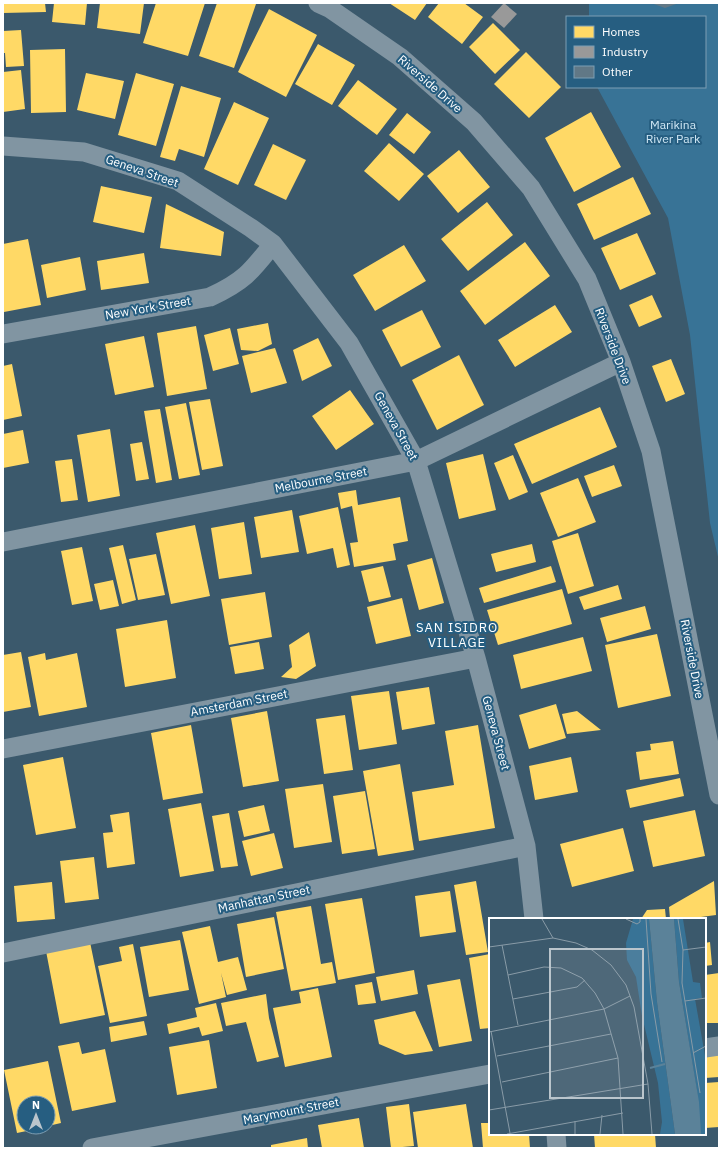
<svg xmlns="http://www.w3.org/2000/svg" width="722" height="1151" viewBox="0 0 722 1151" font-family="'IBM Plex Sans',sans-serif">
  <style>
    .green { fill: #387396 }
    .homes { fill: #ffd966 }
    .industry { fill: #999 }
    .building { fill: #617886 }
    .lines { fill: none; stroke-linecap: round; stroke-linejoin: round }
    .minor { stroke: #8195a2; stroke-width: 19 }
    .labels { text-anchor: middle; stroke-width: 4; stroke-linejoin: round; paint-order: stroke }
    .street-label { font-size: 12px; fill: #fff; stroke: #265e81 }
    .park-label { font-size: 12px; fill: #d1e8f5; stroke: #265e81 }
    .neighbourhood-label { font-size: 13px; letter-spacing: 1px; fill: #fff; stroke: #265e81 }
    .inset-river { fill: none; stroke: #5b8299; stroke-width: 2 }
    .inset-road { fill: none; stroke: #899ba7; stroke-width: 1 }
    .view { fill: #bac5cc; fill-opacity: 0.15; stroke: #bac5cc; stroke-width: 2 }
    .inset-edge { fill: none; stroke: #fff; stroke-width: 2 }
  </style>
  <rect width="100%" height="100%" fill="#3b596c"/>
  <path class="green" d="M 589,3 L 719,3 L 719,561 L 710,523 L 690,335 L 668,218 L 597,87 L 705,87 L 705,17 L 589,17 Z"/>
  <path class="homes" d="M 3,3 L 45,3 L 46,12 L 3,13 Z
    M 54,3 L 87,3 L 85,25 L 52,22 Z
    M 100,3 L 144,3 L 140,34 L 97,28 Z
    M 156,3 L 205,3 L 188,56 L 143,43 Z
    M 217,3 L 256,4 L 234,68 L 199,56 Z
    M 389,3 L 427,3 L 415,20 Z
    M 439,3 L 464,3 L 483,17 L 462,44 L 428,17 Z
    M 269,9 L 317,35 L 286,97 L 238,72 Z
    M 493,23 L 520,50 L 495,74 L 469,47 Z
    M 21,30 L 24,66 L 6,67 L 5,53 L 3,53 L 3,31 Z
    M 318,44 L 355,65 L 332,105 L 295,84 Z
    M 65,49 L 66,112 L 31,113 L 30,50 Z
    M 526,52 L 561,87 L 529,118 L 494,84 Z
    M 21,70 L 25,109 L 3,112 L 3,72 Z
    M 86,73 L 124,81 L 115,119 L 77,110 Z
    M 136,73 L 174,84 L 156,146 L 118,135 Z
    M 358,80 L 397,109 L 377,135 L 338,106 Z
    M 181,86 L 221,98 L 204,157 L 179,149 L 175,161 L 160,157 Z
    M 234,102 L 269,118 L 238,185 L 204,169 Z
    M 591,112 L 621,167 L 574,192 L 545,138 Z
    M 407,113 L 431,132 L 414,154 L 389,135 Z
    M 389,143 L 424,174 L 399,201 L 364,171 Z
    M 273,144 L 306,160 L 286,200 L 254,185 Z
    M 459,150 L 490,187 L 458,213 L 427,176 Z
    M 633,177 L 651,214 L 594,240 L 577,204 Z
    M 101,186 L 152,197 L 144,233 L 93,222 Z
    M 487,202 L 513,235 L 468,271 L 441,239 Z
    M 166,204 L 224,232 L 221,256 L 160,248 Z
    M 637,233 L 656,274 L 620,290 L 601,248 Z
    M 28,239 L 41,305 L 4,312 L 3,244 Z
    M 525,242 L 550,276 L 485,325 L 460,291 Z
    M 404,245 L 426,281 L 375,311 L 353,275 Z
    M 144,253 L 149,283 L 101,290 L 97,261 Z
    M 80,257 L 86,290 L 47,298 L 41,265 Z
    M 652,295 L 662,317 L 639,327 L 629,305 Z
    M 555,305 L 572,332 L 515,367 L 498,340 Z
    M 422,310 L 441,347 L 401,367 L 382,330 Z
    M 268,323 L 272,344 L 258,351 L 241,350 L 237,329 Z
    M 196,326 L 207,389 L 167,396 L 157,333 Z
    M 230,328 L 239,364 L 213,371 L 204,335 Z
    M 144,336 L 154,387 L 115,395 L 105,344 Z
    M 318,338 L 332,366 L 302,381 L 293,350 Z
    M 275,348 L 287,383 L 251,393 L 242,356 Z
    M 459,355 L 484,405 L 437,430 L 412,380 Z
    M 671,359 L 685,394 L 666,402 L 652,366 Z
    M 12,364 L 22,416 L 3,420 L 3,366 Z
    M 350,390 L 374,424 L 336,450 L 312,416 Z
    M 210,399 L 223,466 L 202,470 L 189,402 Z
    M 186,403 L 200,475 L 179,479 L 165,407 Z
    M 600,407 L 617,447 L 532,484 L 514,444 Z
    M 160,409 L 172,480 L 156,483 L 144,411 Z
    M 110,429 L 120,496 L 88,502 L 77,435 Z
    M 23,430 L 29,463 L 3,468 L 3,434 Z
    M 142,442 L 149,479 L 136,481 L 130,444 Z
    M 483,454 L 496,510 L 459,519 L 446,463 Z
    M 513,455 L 528,492 L 509,500 L 494,463 Z
    M 72,459 L 78,500 L 61,502 L 55,461 Z
    M 614,465 L 622,486 L 592,497 L 584,476 Z
    M 578,478 L 596,522 L 558,537 L 540,493 Z
    M 356,490 L 358,505 L 400,497 L 408,541 L 393,544 L 396,560 L 354,567 L 350,543 L 358,542 L 352,506 L 341,509 L 338,493 Z
    M 338,507 L 350,565 L 337,568 L 333,548 L 307,554 L 299,516 Z
    M 292,510 L 299,552 L 261,558 L 254,517 Z
    M 244,522 L 252,574 L 219,579 L 211,528 Z
    M 195,525 L 210,596 L 171,604 L 156,533 Z
    M 578,533 L 594,586 L 568,594 L 552,541 Z
    M 532,544 L 536,562 L 496,572 L 491,554 Z
    M 123,545 L 136,600 L 122,604 L 109,548 Z
    M 82,547 L 93,601 L 72,605 L 61,551 Z
    M 156,554 L 165,595 L 138,600 L 129,559 Z
    M 432,558 L 444,603 L 419,610 L 407,565 Z
    M 383,566 L 391,597 L 369,602 L 361,571 Z
    M 551,566 L 556,582 L 484,603 L 479,588 Z
    M 113,580 L 119,606 L 100,610 L 94,584 Z
    M 618,585 L 622,599 L 584,610 L 579,597 Z
    M 562,589 L 572,624 L 498,645 L 487,610 Z
    M 265,592 L 272,637 L 229,645 L 221,599 Z
    M 402,598 L 411,636 L 376,644 L 367,607 Z
    M 645,606 L 651,629 L 607,642 L 600,618 Z
    M 167,620 L 176,678 L 125,687 L 116,629 Z
    M 309,632 L 316,666 L 296,679 L 281,677 L 292,667 L 289,645 Z
    M 657,634 L 671,696 L 618,708 L 605,645 Z
    M 583,637 L 592,671 L 521,689 L 513,655 Z
    M 259,642 L 264,669 L 235,674 L 230,647 Z
    M 21,652 L 31,707 L 3,712 L 3,655 Z
    M 45,653 L 46,660 L 77,653 L 87,707 L 39,716 L 28,657 Z
    M 429,687 L 435,724 L 402,730 L 396,692 Z
    M 389,691 L 397,744 L 359,750 L 351,696 Z
    M 556,704 L 566,738 L 529,749 L 519,715 Z
    M 267,711 L 279,781 L 243,787 L 231,718 Z
    M 577,711 L 601,730 L 567,734 L 562,714 Z
    M 345,715 L 353,770 L 324,774 L 316,719 Z
    M 191,725 L 203,793 L 163,800 L 151,733 Z
    M 478,725 L 495,828 L 419,841 L 412,792 L 454,785 L 445,731 Z
    M 673,741 L 679,774 L 640,780 L 636,752 L 651,750 L 650,744 Z
    M 63,757 L 76,828 L 36,835 L 23,765 Z
    M 571,757 L 578,792 L 535,800 L 529,766 Z
    M 400,764 L 414,850 L 378,856 L 363,771 Z
    M 680,778 L 684,796 L 630,808 L 626,790 Z
    M 323,784 L 332,842 L 294,848 L 285,789 Z
    M 365,791 L 375,849 L 342,854 L 333,796 Z
    M 201,803 L 214,871 L 180,877 L 168,809 Z
    M 264,805 L 270,831 L 244,837 L 238,811 Z
    M 695,810 L 705,856 L 653,867 L 643,821 Z
    M 129,812 L 135,864 L 107,868 L 103,833 L 113,832 L 110,815 Z
    M 229,813 L 238,866 L 221,868 L 212,816 Z
    M 623,828 L 634,871 L 572,887 L 560,844 Z
    M 274,833 L 283,868 L 251,876 L 242,841 Z
    M 94,857 L 99,899 L 65,903 L 60,861 Z
    M 476,881 L 488,952 L 466,955 L 454,885 Z
    M 714,881 L 716,915 L 686,919 L 670,919 L 669,907 Z
    M 52,882 L 55,919 L 17,922 L 14,886 Z
    M 450,891 L 456,932 L 420,937 L 415,896 Z
    M 362,898 L 375,973 L 338,980 L 325,904 Z
    M 311,906 L 321,964 L 332,962 L 336,983 L 291,991 L 276,912 Z
    M 665,909 L 666,919 L 641,919 L 647,910 Z
    M 274,917 L 284,969 L 246,977 L 237,924 Z
    M 210,926 L 218,962 L 238,957 L 247,990 L 227,995 L 221,973 L 226,997 L 199,1004 L 182,932 Z
    M 180,940 L 189,990 L 149,997 L 140,947 Z
    M 90,942 L 105,1015 L 60,1024 L 46,951 Z
    M 710,942 L 712,965 L 705,966 L 705,943 Z
    M 133,944 L 147,1016 L 110,1023 L 98,966 L 122,961 L 119,947 Z
    M 490,954 L 490,1028 L 480,1029 L 469,958 Z
    M 414,970 L 418,994 L 381,1001 L 376,977 Z
    M 719,973 L 719,1023 L 705,1023 L 705,975 Z
    M 460,979 L 472,1041 L 439,1047 L 427,985 Z
    M 372,982 L 376,1003 L 358,1005 L 355,985 Z
    M 318,988 L 332,1057 L 285,1067 L 273,1008 L 301,1003 L 299,992 Z
    M 266,994 L 269,1018 L 279,1057 L 257,1062 L 246,1022 L 226,1026 L 221,1003 Z
    M 216,1003 L 223,1031 L 202,1036 L 199,1027 L 169,1034 L 167,1024 L 197,1017 L 195,1008 Z
    M 415,1011 L 433,1051 L 405,1055 L 379,1044 L 374,1020 Z
    M 144,1021 L 147,1035 L 111,1042 L 109,1027 Z
    M 209,1040 L 217,1088 L 177,1095 L 169,1047 Z
    M 79,1042 L 82,1054 L 105,1049 L 116,1102 L 72,1111 L 58,1046 Z
    M 719,1052 L 719,1077 L 705,1078 L 705,1053 Z
    M 48,1061 L 61,1123 L 48,1126 L 48,1103 L 24,1103 L 24,1127 L 41,1128 L 17,1133 L 4,1070 Z
    M 719,1082 L 719,1127 L 705,1128 L 705,1083 Z
    M 409,1104 L 414,1146 L 391,1148 L 386,1107 Z
    M 466,1104 L 473,1148 L 418,1148 L 413,1112 Z
    M 359,1118 L 364,1148 L 322,1148 L 318,1125 Z
    M 481,1123 L 490,1123 L 490,1134 L 529,1134 L 530,1148 L 483,1148 Z
    M 594,1134 L 655,1134 L 656,1148 L 595,1148 Z
    M 307,1138 L 308,1148 L 271,1148 L 271,1145 Z"/>
  <path class="industry" d="M 504,3 L 517,14 L 504,28 L 491,17 Z"/>
  <path class="building" d="M 651,3 L 679,3 L 665,8 Z"/>
  <g class="lines">
    <path class="minor" d="M 318,3 L 329,8 L 400,57 L 474,122 L 531,188 L 587,279 L 621,362 L 651,451 L 719,795
      M 3,146 L 84,152 L 178,181 L 251,228 L 273,244 L 349,343 L 416,461 L 476,658 L 526,846 L 534,919
      M 3,334 L 210,297 C 243,282 251,272 273,244
      M 3,542 L 416,461 L 621,362
      M 3,749 L 476,658
      M 3,953 L 526,846
      M 705,1048 L 719,1046
      M 556,1134 L 557,1148
      M 92,1148 L 490,1074"/>
  </g>
  <g class="labels">
    <g class="street-label">
      <text transform="translate(430 84) rotate(41)" y="4">Riverside Drive</text>
      <text transform="translate(142 171) rotate(19)" y="4">Geneva Street</text>
      <text transform="translate(148 308) rotate(-10)" y="4">New York Street</text>
      <text transform="translate(613 346) rotate(69)" y="4">Riverside Drive</text>
      <text transform="translate(396 426) rotate(61)" y="4">Geneva Street</text>
      <text transform="translate(321 480) rotate(-11)" y="4">Melbourne Street</text>
      <text transform="translate(692 659) rotate(79)" y="4">Riverside Drive</text>
      <text transform="translate(239 703) rotate(-11)" y="4">Amsterdam Street</text>
      <text transform="translate(496 733) rotate(75)" y="4">Geneva Street</text>
      <text transform="translate(264 899) rotate(-12)" y="4">Manhattan Street</text>
      <text transform="translate(291 1111) rotate(-11)" y="4">Marymount Street</text>
    </g>
    <g class="park-label">
      <text x="673" y="129">Marikina<tspan x="673" dy="14">River Park</tspan></text>
    </g>
    <g class="neighbourhood-label">
      <text x="457" y="632">SAN ISIDRO<tspan x="457" dy="15">VILLAGE</tspan></text>
    </g>
  </g>
  <g transform="translate(489 918)">
    <rect width="217" height="217" fill="#3b596c"/>
    <path d="M 144,1 L 160,1 L 168,84 L 186,216 L 171,216 L 173,204 L 169,165 L 153,98 L 147,59 L 138,42 L 137,25 ZM 185,1 L 194,1 L 204,64 L 211,65 L 213,80 L 206,81 L 217,143 L 217,216 L 210,216 L 208,174 L 190,64 Z" fill="#387396"/>
    <path d="M 160,1 L 185,1 L 190,64 L 210,184 L 212,216 L 186,216 L 168,84 Z" fill="#5b8299"/>
    <path class="inset-river" d="M 161,150 L 176,146"/>
    <path class="inset-road" d="M 53,1 L 64,20M 137,1 L 148,6 L 151,4 L 151,1M 157,1 L 162,76 L 173,144M 189,1 L 194,32 L 193,65 L 211,175M 13,27 L 29,107M 0,29 L 64,20 L 87,25 L 103,32 L 122,47 L 137,67 L 145,89 L 159,166 L 163,216M 194,32 L 217,29M 19,57 L 55,49 L 72,50 L 93,60 L 106,75 L 115,91 L 129,140 L 134,216M 24,81 L 88,69 L 96,62M 196,83 L 217,80M 2,113 L 21,215M 0,114 L 115,91 L 141,78M 204,135 L 217,128M 8,138 L 122,116M 13,164 L 129,140M 0,192 L 159,166M 86,203 L 86,216M 18,216 L 134,195M 111,216 L 113,197"/>
    <path class="view" d="M 61,31 L 154,31 L 154,180 L 61,180 Z"/>
    <rect width="217" height="217" class="inset-edge"/>
  </g>
  <rect width="722" height="1151" fill="none" stroke="#ffffff" stroke-width="8"/>
  <rect x="566" y="16" width="140" height="72" fill="#265e81" stroke="#7d9eb3"/>
  <rect x="574" y="26" width="20" height="12" fill="#ffd966" stroke="#7d9eb3"/>
  <text x="602" y="36" font-size="12" fill="#ffffff">Homes</text>
  <rect x="574" y="46" width="20" height="12" fill="#999999" stroke="#7d9eb3"/>
  <text x="602" y="56" font-size="12" fill="#ffffff">Industry</text>
  <rect x="574" y="66" width="20" height="12" fill="#617886" stroke="#7d9eb3"/>
  <text x="602" y="76" font-size="12" fill="#ffffff">Other</text>
  <g transform="translate(36 1115)"><circle r="19" fill="#265e81" stroke="#7d9eb3"/>
  <path d="M0-3L7 15L0 10L-7 15Z" fill="#bac5cc"/>
  <text y="-6" font-size="11" font-weight="bold" text-anchor="middle" fill="#ffffff">N</text>
  </g>
</svg>
